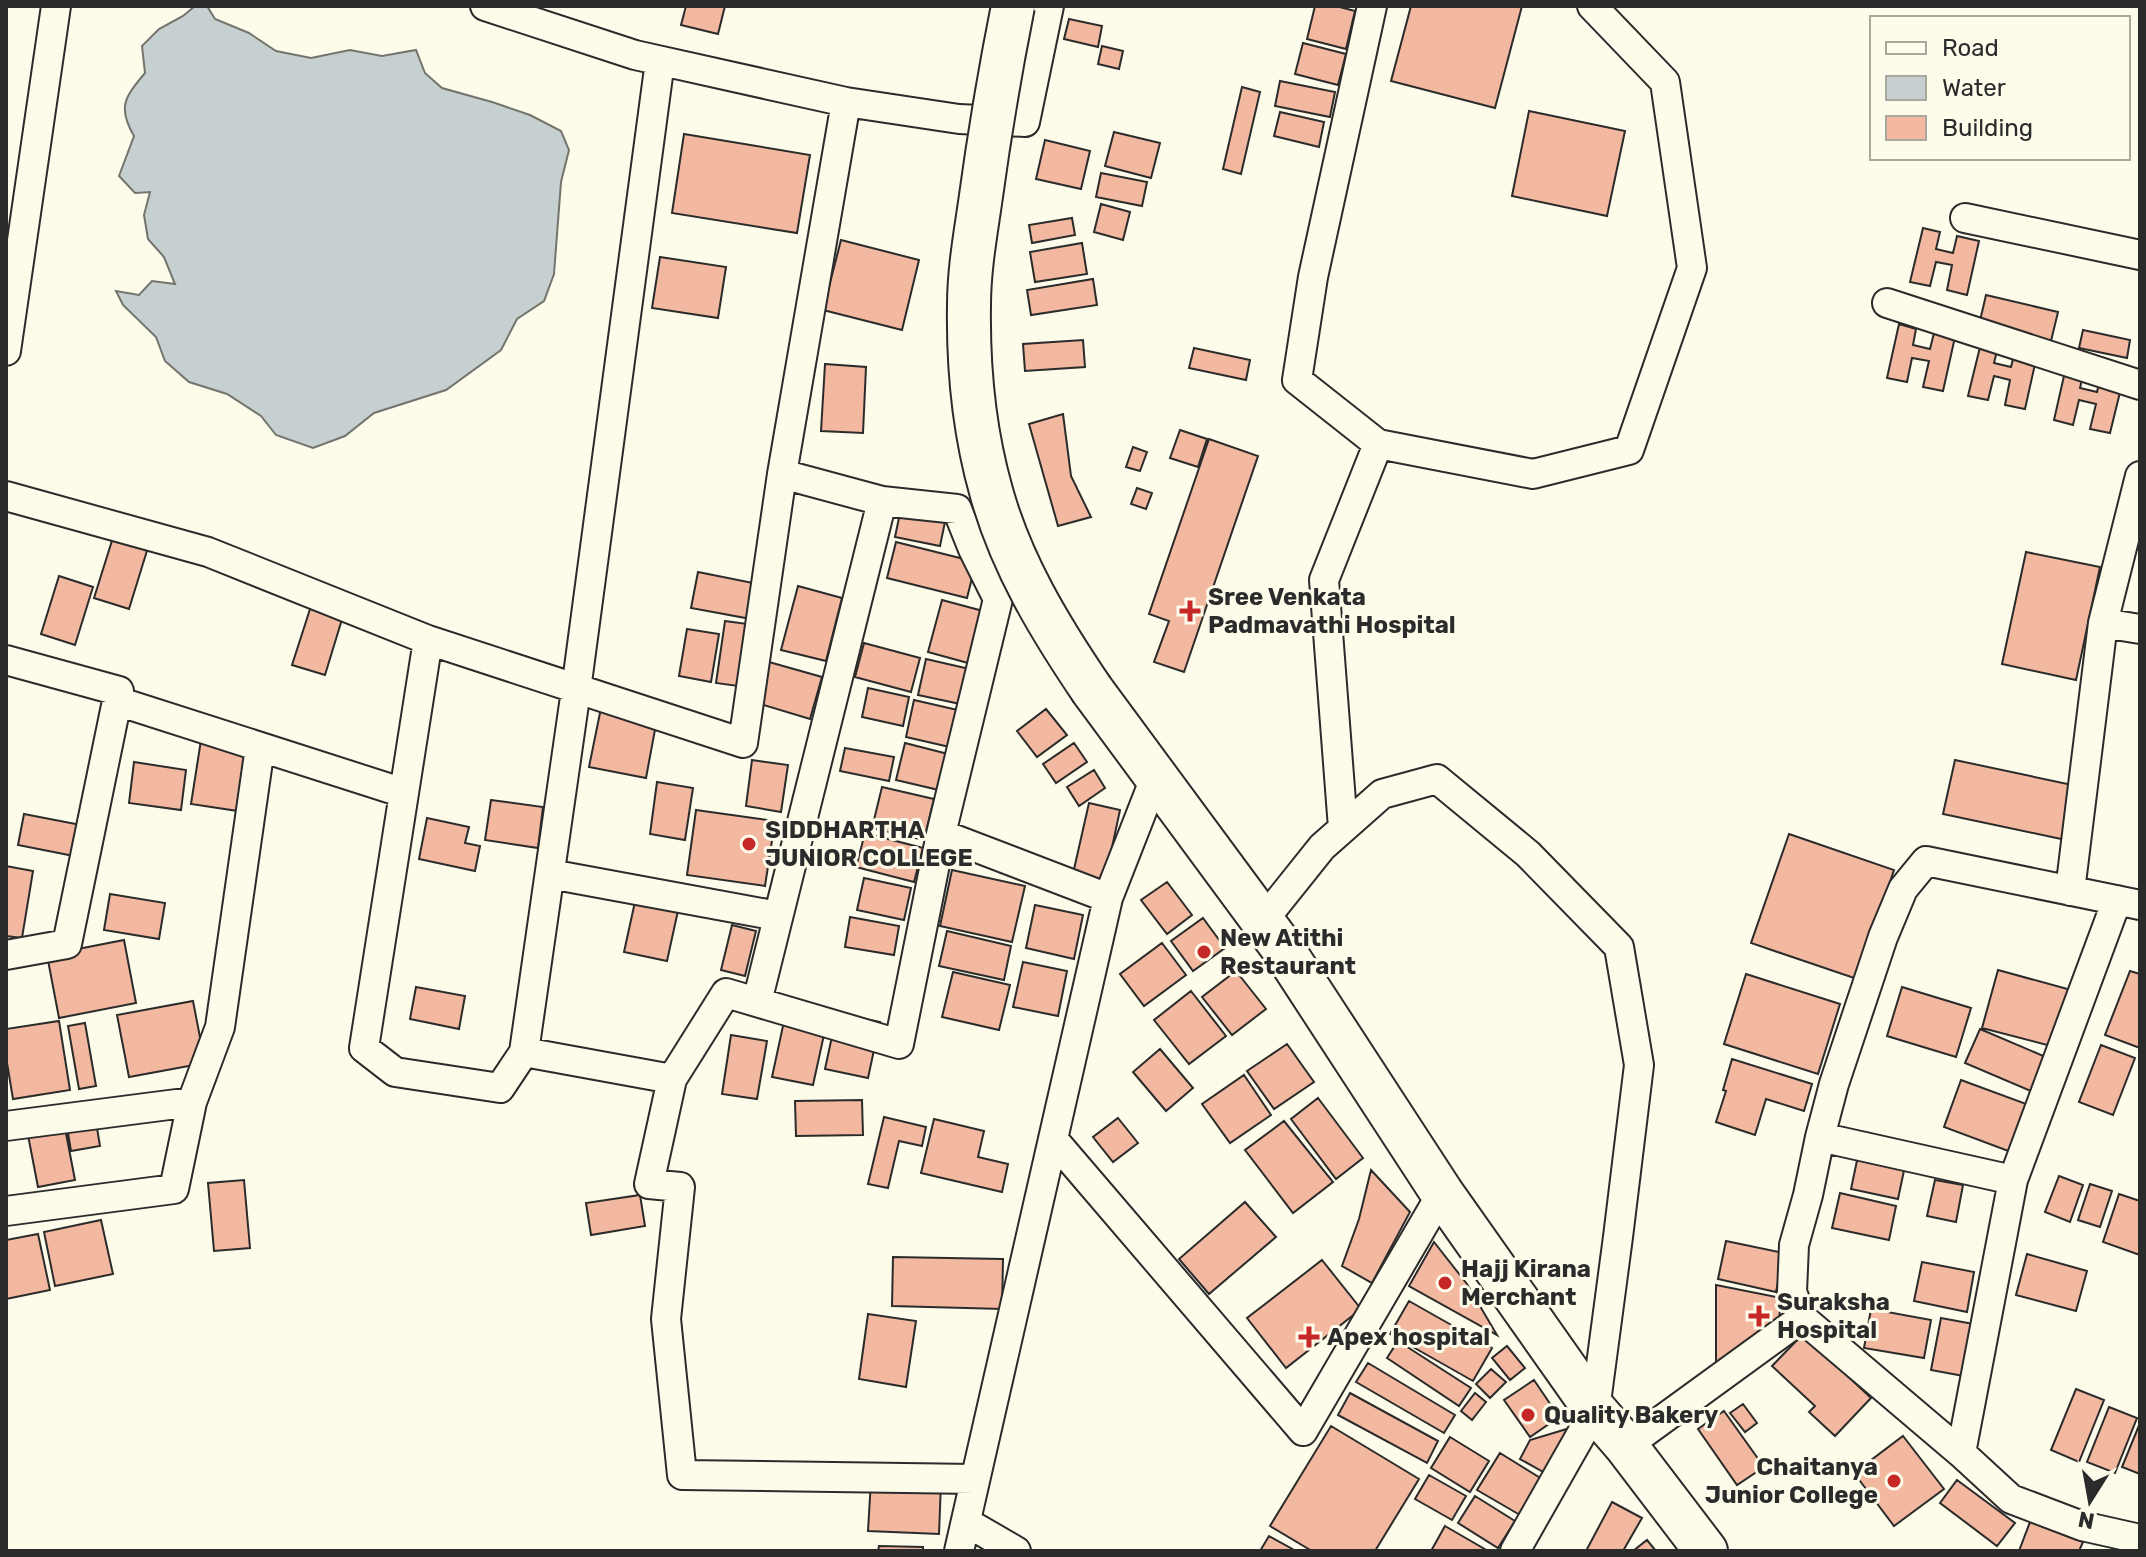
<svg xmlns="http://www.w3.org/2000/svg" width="2146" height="1557" viewBox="0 0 2146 1557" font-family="Rubik,sans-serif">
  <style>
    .water { fill: #c7d0d0; stroke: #74746e; stroke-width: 2 }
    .building { fill: #f2b8a0; stroke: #2b2b2b; stroke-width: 2 }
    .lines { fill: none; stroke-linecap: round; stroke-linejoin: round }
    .minor-casing { stroke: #2b2b2b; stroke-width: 32 }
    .highway-casing { stroke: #2b2b2b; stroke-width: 46 }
    .minor { stroke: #fdfbea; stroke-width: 28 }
    .highway { stroke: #fdfbea; stroke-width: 42 }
    .highway-bridge-casing { stroke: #2b2b2b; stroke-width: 46; stroke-linecap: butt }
    .highway-bridge { stroke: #fdfbea; stroke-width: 42 }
    .poi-dot { fill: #c62828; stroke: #fdfbea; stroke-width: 3 }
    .labels { text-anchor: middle; stroke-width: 6; stroke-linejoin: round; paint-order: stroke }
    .poi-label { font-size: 24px; font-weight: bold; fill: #2b2b2b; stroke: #fdfbea; text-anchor: start }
  </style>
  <rect width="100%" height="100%" fill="#fdfbea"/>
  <path class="water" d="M 195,6 L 207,6 L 215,19 L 249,33 L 276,51 L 311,58 L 350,50 L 382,56 L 416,50 L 425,73 L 442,88 L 492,102 L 530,115 L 561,131 L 569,150 L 561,182 L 554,274 L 544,301 L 517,319 L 501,350 L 446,390 L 374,413 L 345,436 L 313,448 L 276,435 L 261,416 L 227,394 L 189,382 L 165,361 L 156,337 L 123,305 L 116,291 L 139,295 L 152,281 L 175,284 L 164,257 L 148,239 L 144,215 L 150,192 L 135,193 L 119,176 L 134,136 C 117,107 125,97 145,73 L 142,46 L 159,29 L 183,16 Z"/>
  <path class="building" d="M 686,6 L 725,6 L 718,34 L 681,25 Z
    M 1315,6 L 1336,6 L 1355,11 L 1346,49 L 1307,39 Z
    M 1411,6 L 1522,6 L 1495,108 L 1391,81 Z
    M 1069,19 L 1102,26 L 1098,47 L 1064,39 Z
    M 1303,43 L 1346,54 L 1338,85 L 1295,74 Z
    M 1102,46 L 1123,51 L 1119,69 L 1098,64 Z
    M 1280,81 L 1335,92 L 1330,117 L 1275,106 Z
    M 1242,87 L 1260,92 L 1241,174 L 1223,169 Z
    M 1529,111 L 1625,131 L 1607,216 L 1512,196 Z
    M 1280,112 L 1324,122 L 1319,147 L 1274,136 Z
    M 1114,132 L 1160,143 L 1151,178 L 1105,166 Z
    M 684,134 L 810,155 L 797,233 L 672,213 Z
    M 1045,140 L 1090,151 L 1081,189 L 1036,179 Z
    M 1101,173 L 1147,182 L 1142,206 L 1096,197 Z
    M 1101,204 L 1130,212 L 1123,240 L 1094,232 Z
    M 1072,218 L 1075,235 L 1032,243 L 1029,225 Z
    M 1923,228 L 1940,232 L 1936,249 L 1953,253 L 1957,236 L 1979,241 L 1967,295 L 1947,290 L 1952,265 L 1936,262 L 1930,286 L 1910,282 Z
    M 841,240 L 919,260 L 902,330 L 823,310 Z
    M 1082,243 L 1087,274 L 1035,282 L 1030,252 Z
    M 660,257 L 726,267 L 718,318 L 652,308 Z
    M 1093,279 L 1097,305 L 1031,315 L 1027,290 Z
    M 1986,295 L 2058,312 L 2051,341 L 1979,325 Z
    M 1899,324 L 1916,329 L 1913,345 L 1930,349 L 1934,333 L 1955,337 L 1943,391 L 1923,387 L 1929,361 L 1912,358 L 1907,382 L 1887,378 Z
    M 2083,330 L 2130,340 L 2127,358 L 2079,348 Z
    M 1083,340 L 1085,367 L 1025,371 L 1023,344 Z
    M 1981,343 L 1998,347 L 1994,363 L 2011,367 L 2015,351 L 2037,355 L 2025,409 L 2005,405 L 2010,380 L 1994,376 L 1988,400 L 1968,396 Z
    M 1194,348 L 1250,360 L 1246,380 L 1189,368 Z
    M 825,364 L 866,367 L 863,433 L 821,431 Z
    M 2066,367 L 2084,371 L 2080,388 L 2097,392 L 2101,375 L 2123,380 L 2110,433 L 2090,429 L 2096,404 L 2079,400 L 2073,425 L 2054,420 Z
    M 1063,414 L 1071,476 L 1091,517 L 1058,526 L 1029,424 Z
    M 1180,430 L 1207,439 L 1198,467 L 1170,458 Z
    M 1209,439 L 1258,456 L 1184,672 L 1154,662 L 1169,621 L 1149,614 Z
    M 1133,447 L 1147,452 L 1140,471 L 1126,467 Z
    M 1137,488 L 1152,493 L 1146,509 L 1131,504 Z
    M 900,513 L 945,522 L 940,546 L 895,537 Z
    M 115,531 L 150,541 L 129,609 L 94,598 Z
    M 896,542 L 976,562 L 967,598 L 887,578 Z
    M 2026,552 L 2100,567 L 2076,680 L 2002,664 Z
    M 698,572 L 758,584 L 751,619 L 691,608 Z
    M 59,576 L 93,587 L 75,645 L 41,634 Z
    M 798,586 L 842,598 L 826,661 L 781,650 Z
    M 942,600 L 983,611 L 968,663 L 928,652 Z
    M 311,606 L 343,616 L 325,675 L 292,665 Z
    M 725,621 L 755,625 L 745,687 L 716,683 Z
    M 687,629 L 719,634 L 711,682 L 679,676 Z
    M 864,643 L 920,658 L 911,692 L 855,677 Z
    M 926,659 L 974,670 L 965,705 L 918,695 Z
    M 769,662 L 822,677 L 810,719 L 757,703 Z
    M 868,688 L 909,697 L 903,726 L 862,717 Z
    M 914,700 L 962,711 L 954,748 L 906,737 Z
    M 601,708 L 657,719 L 646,778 L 589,767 Z
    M 1046,709 L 1067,735 L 1037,757 L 1017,731 Z
    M 201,740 L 248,748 L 238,811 L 191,804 Z
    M 905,743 L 952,755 L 943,791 L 896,780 Z
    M 1074,743 L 1087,762 L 1056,783 L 1043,764 Z
    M 845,748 L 894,757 L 889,781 L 840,771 Z
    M 752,760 L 788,765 L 781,812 L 746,806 Z
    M 1955,760 L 2077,786 L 2066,840 L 1943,814 Z
    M 134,762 L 186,770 L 181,810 L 129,803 Z
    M 1094,770 L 1105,788 L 1079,806 L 1067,787 Z
    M 657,782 L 693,788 L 685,840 L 650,834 Z
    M 882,787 L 934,799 L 924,840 L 872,828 Z
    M 491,800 L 543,807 L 538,848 L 485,840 Z
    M 1089,803 L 1120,810 L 1104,885 L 1072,878 Z
    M 696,810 L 775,821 L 765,886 L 687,875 Z
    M 24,814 L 81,825 L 74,856 L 18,845 Z
    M 427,818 L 469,827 L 465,843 L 480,846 L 475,871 L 419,859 Z
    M 865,833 L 923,848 L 914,882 L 856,867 Z
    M 1789,834 L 1894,870 L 1857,979 L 1751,943 Z
    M 6,866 L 33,871 L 22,938 L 6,936 Z
    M 952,870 L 1025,886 L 1012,942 L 940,926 Z
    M 864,878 L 911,888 L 904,920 L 857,910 Z
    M 1167,882 L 1192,915 L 1167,934 L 1141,900 Z
    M 638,888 L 681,897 L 667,961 L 624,952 Z
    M 110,894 L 165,903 L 159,939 L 104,930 Z
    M 1035,905 L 1083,915 L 1074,959 L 1026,948 Z
    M 850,917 L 899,926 L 894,955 L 845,947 Z
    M 1203,918 L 1225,948 L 1193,971 L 1171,941 Z
    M 732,925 L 756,931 L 745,976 L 721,970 Z
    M 947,931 L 1011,946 L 1004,980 L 939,966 Z
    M 124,940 L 136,1003 L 59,1018 L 47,955 Z
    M 1162,943 L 1186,975 L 1144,1006 L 1120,974 Z
    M 1023,962 L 1067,971 L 1058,1016 L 1013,1007 Z
    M 1998,970 L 2071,990 L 2055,1047 L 1982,1028 Z
    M 1236,971 L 1266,1009 L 1232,1035 L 1202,997 Z
    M 2130,971 L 2140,974 L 2140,1048 L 2105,1035 Z
    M 953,972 L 1010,985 L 999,1030 L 942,1017 Z
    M 1746,974 L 1840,1004 L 1818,1074 L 1724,1044 Z
    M 416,987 L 465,996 L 459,1029 L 410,1019 Z
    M 1902,987 L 1971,1008 L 1956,1057 L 1887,1036 Z
    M 1191,991 L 1226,1036 L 1189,1064 L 1154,1020 Z
    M 193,1001 L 205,1063 L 129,1077 L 117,1015 Z
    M 786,1012 L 827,1021 L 813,1085 L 772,1077 Z
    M 837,1013 L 880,1022 L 868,1078 L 825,1069 Z
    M 59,1021 L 70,1090 L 13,1099 L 6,1057 L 6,1029 Z
    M 85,1023 L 96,1086 L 79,1089 L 68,1026 Z
    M 1980,1029 L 2048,1058 L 2033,1092 L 1965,1063 Z
    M 731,1035 L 767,1041 L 757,1099 L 722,1094 Z
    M 1287,1044 L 1314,1082 L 1274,1109 L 1247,1071 Z
    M 2101,1045 L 2135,1058 L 2113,1115 L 2079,1102 Z
    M 1160,1049 L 1193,1088 L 1166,1111 L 1133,1072 Z
    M 1732,1059 L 1812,1084 L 1804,1111 L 1766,1099 L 1755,1135 L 1716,1122 L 1726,1091 L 1723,1090 Z
    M 1244,1075 L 1271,1115 L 1230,1143 L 1202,1104 Z
    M 1961,1080 L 2029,1105 L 2011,1152 L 1944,1127 Z
    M 1318,1098 L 1363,1158 L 1336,1179 L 1291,1119 Z
    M 862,1100 L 863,1135 L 796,1136 L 795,1101 Z
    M 95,1116 L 100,1146 L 71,1151 L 66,1121 Z
    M 884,1117 L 926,1127 L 922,1146 L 899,1141 L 888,1188 L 868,1184 Z
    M 1118,1118 L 1138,1143 L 1113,1162 L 1093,1137 Z
    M 934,1119 L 984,1131 L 978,1157 L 1008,1164 L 1002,1192 L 921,1173 Z
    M 1284,1121 L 1333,1182 L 1293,1213 L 1245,1150 Z
    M 64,1123 L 75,1180 L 38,1187 L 27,1130 Z
    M 1859,1151 L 1906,1161 L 1898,1199 L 1851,1189 Z
    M 1371,1170 L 1410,1212 L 1372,1283 L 1342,1266 L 1359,1219 Z
    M 2059,1176 L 2083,1185 L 2070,1222 L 2045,1212 Z
    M 244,1180 L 250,1248 L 214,1251 L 208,1183 Z
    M 1935,1180 L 1963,1185 L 1956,1222 L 1927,1216 Z
    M 2090,1184 L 2112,1191 L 2100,1227 L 2078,1220 Z
    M 1840,1193 L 1896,1206 L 1889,1240 L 1832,1228 Z
    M 2119,1194 L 2140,1201 L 2140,1255 L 2103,1242 Z
    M 640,1195 L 645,1226 L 591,1235 L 586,1203 Z
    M 1245,1202 L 1276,1237 L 1209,1294 L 1179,1259 Z
    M 101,1220 L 113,1274 L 55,1286 L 44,1232 Z
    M 38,1234 L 50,1290 L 6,1299 L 6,1240 Z
    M 1726,1241 L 1784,1253 L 1776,1292 L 1718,1279 Z
    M 1434,1242 L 1467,1284 L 1497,1335 L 1409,1286 Z
    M 2027,1254 L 2087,1271 L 2076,1311 L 2016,1295 Z
    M 893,1257 L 1003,1259 L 1002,1309 L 892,1306 Z
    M 1322,1260 L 1361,1309 L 1286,1368 L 1247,1318 Z
    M 1922,1262 L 1974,1272 L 1967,1312 L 1914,1301 Z
    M 1716,1285 L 1781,1298 L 1779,1321 L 1716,1372 Z
    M 1409,1301 L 1492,1348 L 1473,1381 L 1390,1334 Z
    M 1871,1309 L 1931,1320 L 1924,1358 L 1864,1348 Z
    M 868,1314 L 916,1321 L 906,1387 L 859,1379 Z
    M 1941,1318 L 1979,1325 L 1969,1377 L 1931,1370 Z
    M 1803,1334 L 1871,1398 L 1835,1436 L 1809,1412 L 1815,1406 L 1772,1366 Z
    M 1398,1341 L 1471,1388 L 1459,1406 L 1387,1358 Z
    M 1507,1346 L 1525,1368 L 1510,1380 L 1492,1358 Z
    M 1368,1363 L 1455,1415 L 1444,1433 L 1356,1382 Z
    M 1491,1369 L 1506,1382 L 1490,1398 L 1476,1384 Z
    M 1534,1380 L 1559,1417 L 1530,1437 L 1504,1400 Z
    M 2076,1389 L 2104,1400 L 2079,1462 L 2051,1450 Z
    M 1350,1393 L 1438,1441 L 1427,1463 L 1338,1415 Z
    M 1475,1393 L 1486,1402 L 1472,1420 L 1461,1411 Z
    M 1743,1404 L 1757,1423 L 1745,1432 L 1730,1413 Z
    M 2109,1407 L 2137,1418 L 2115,1473 L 2087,1462 Z
    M 1724,1411 L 1764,1467 L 1737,1485 L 1698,1429 Z
    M 2140,1423 L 2140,1474 L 2122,1467 Z
    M 1331,1426 L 1419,1479 L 1375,1551 L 1312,1551 L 1270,1526 Z
    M 1570,1428 L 1545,1473 L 1520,1459 L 1530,1440 Z
    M 1903,1436 L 1944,1489 L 1894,1526 L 1854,1473 Z
    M 1450,1437 L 1489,1461 L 1470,1492 L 1431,1468 Z
    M 1500,1453 L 1542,1479 L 1520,1515 L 1477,1490 Z
    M 1429,1475 L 1466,1496 L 1452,1520 L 1415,1499 Z
    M 871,1480 L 941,1483 L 939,1534 L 868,1531 Z
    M 1957,1480 L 2015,1523 L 1997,1546 L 1940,1503 Z
    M 1475,1496 L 1515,1521 L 1498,1548 L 1458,1523 Z
    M 1612,1502 L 1642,1518 L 1623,1551 L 1586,1551 Z
    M 2030,1522 L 2083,1542 L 2079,1551 L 2019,1551 Z
    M 1445,1526 L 1488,1551 L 1431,1551 Z
    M 1269,1536 L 1296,1551 L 1260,1551 Z
    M 1647,1540 L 1656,1551 L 1633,1551 Z
    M 879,1546 L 923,1547 L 923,1551 L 878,1551 Z"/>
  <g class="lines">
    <g class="minor-casing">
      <path id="minor" d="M 485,6 L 635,55 L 846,102 L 959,119 L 1025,122 L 1049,6
        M 1372,6 L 1313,277 L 1297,380 L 1378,444 L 1533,474 L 1629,450 L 1692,268 L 1665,82 L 1592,6
        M 660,61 L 576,690 L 524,1052 L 672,1079
        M 1965,218 L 2140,255
        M 1887,303 L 2140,385
        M 6,351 L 56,6
        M 782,474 L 846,102
        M 6,496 L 208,552 L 428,640 L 743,743 L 782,474 L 882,501
        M 2103,623 L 2140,629
        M 428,640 L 364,1048 L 395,1072 L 500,1088 L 524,1052
        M 6,660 L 119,691 L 67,944 L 6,955
        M 117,701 L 404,793
        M 1343,828 L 1324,580 L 1378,444
        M 550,874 L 778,916
        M 2070,891 L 2103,623 L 2140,476
        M 2140,905 L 1926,861 L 1903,889 L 1883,937 L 1834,1084 L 1820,1137 L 1808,1195 L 1794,1245 L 1792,1292 L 1802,1318 L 1961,1453 L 2011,1499 L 2082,1526 L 2140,1539
        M 1262,922 L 1322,847 L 1382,794 L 1437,779 L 1528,854 L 1619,947 L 1639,1065 L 1618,1237 L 1595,1410 L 1515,1551
        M 757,1002 L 882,501 L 957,509 L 973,549 L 998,599 L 941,834
        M 6,1126 L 192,1102
        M 1820,1137 L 2013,1180 L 2117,900
        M 1053,1139 L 1303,1431 L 1442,1193
        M 6,1211 L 174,1189 L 192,1102 L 220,1027 L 260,747
        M 1626,1446 L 1802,1318
        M 1961,1453 L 2013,1180
        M 975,1479 L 682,1475 L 666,1319 L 680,1187 L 649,1184 L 672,1079 L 726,993 L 899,1044 L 941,834 L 1108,898
        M 966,1522 L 1016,1551
        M 959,1551 L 1108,898 L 1155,778"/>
    </g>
    <g class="highway-casing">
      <path id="highway" d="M 1092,690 L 1281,946 L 1442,1193 L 1595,1410 L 1626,1446 L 1706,1551"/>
    </g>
    <use href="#minor" class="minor"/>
    <use href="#highway" class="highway"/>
    <g class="highway-bridge-casing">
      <path id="highway-bridge" d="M 1013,6 C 1000,71 989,137 980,203 C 975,237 969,271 969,305 C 968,367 974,431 991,491 C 1011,564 1050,628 1092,690"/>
    </g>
    <use href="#highway-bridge" class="highway-bridge"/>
  </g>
  <g class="poi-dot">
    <path d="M1186 599h8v8h8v8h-8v8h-8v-8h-8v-8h8z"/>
    <circle cx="749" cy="844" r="8"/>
    <circle cx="1204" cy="952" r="8"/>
    <circle cx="1445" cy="1283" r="8"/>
    <path d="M1755 1304h8v8h8v8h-8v8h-8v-8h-8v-8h8z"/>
    <path d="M1305 1325h8v8h8v8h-8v8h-8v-8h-8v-8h8z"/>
    <circle cx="1528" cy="1415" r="8"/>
    <circle cx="1894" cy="1481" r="8"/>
  </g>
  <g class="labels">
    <g class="poi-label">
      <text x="1208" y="605">Sree Venkata<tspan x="1208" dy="28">Padmavathi Hospital</tspan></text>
      <text x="765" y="838">SIDDHARTHA<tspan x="765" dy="28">JUNIOR COLLEGE</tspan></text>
      <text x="1220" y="946">New Atithi<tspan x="1220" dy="28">Restaurant</tspan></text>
      <text x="1461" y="1277">Hajj Kirana<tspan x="1461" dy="28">Merchant</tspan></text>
      <text x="1777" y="1310">Suraksha<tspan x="1777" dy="28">Hospital</tspan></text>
      <text x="1327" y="1345">Apex hospital</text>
      <text x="1544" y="1423">Quality Bakery</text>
      <text x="1878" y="1475" text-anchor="end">Chaitanya<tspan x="1878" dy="28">Junior College</tspan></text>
    </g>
  </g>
  <rect width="2146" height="1557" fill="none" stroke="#2b2b2b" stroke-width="16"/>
  <rect x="1870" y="16" width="260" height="144" fill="#fdfbea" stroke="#a9a89e" stroke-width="2"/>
  <rect x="1886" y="42" width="40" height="12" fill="#fdfbea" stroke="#a9a89e" stroke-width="2"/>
  <text x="1942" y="56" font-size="24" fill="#2b2b2b">Road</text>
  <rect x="1886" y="76" width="40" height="24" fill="#c7d0d0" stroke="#a9a89e" stroke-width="2"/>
  <text x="1942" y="96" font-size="24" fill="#2b2b2b">Water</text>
  <rect x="1886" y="116" width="40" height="24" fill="#f2b8a0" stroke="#a9a89e" stroke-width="2"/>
  <text x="1942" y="136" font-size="24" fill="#2b2b2b">Building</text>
  <g transform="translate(2090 1501) rotate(191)" stroke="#fdfbea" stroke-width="6" paint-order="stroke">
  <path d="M0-6L14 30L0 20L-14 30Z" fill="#2b2b2b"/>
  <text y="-12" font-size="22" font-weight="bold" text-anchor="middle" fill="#2b2b2b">N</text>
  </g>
</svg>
